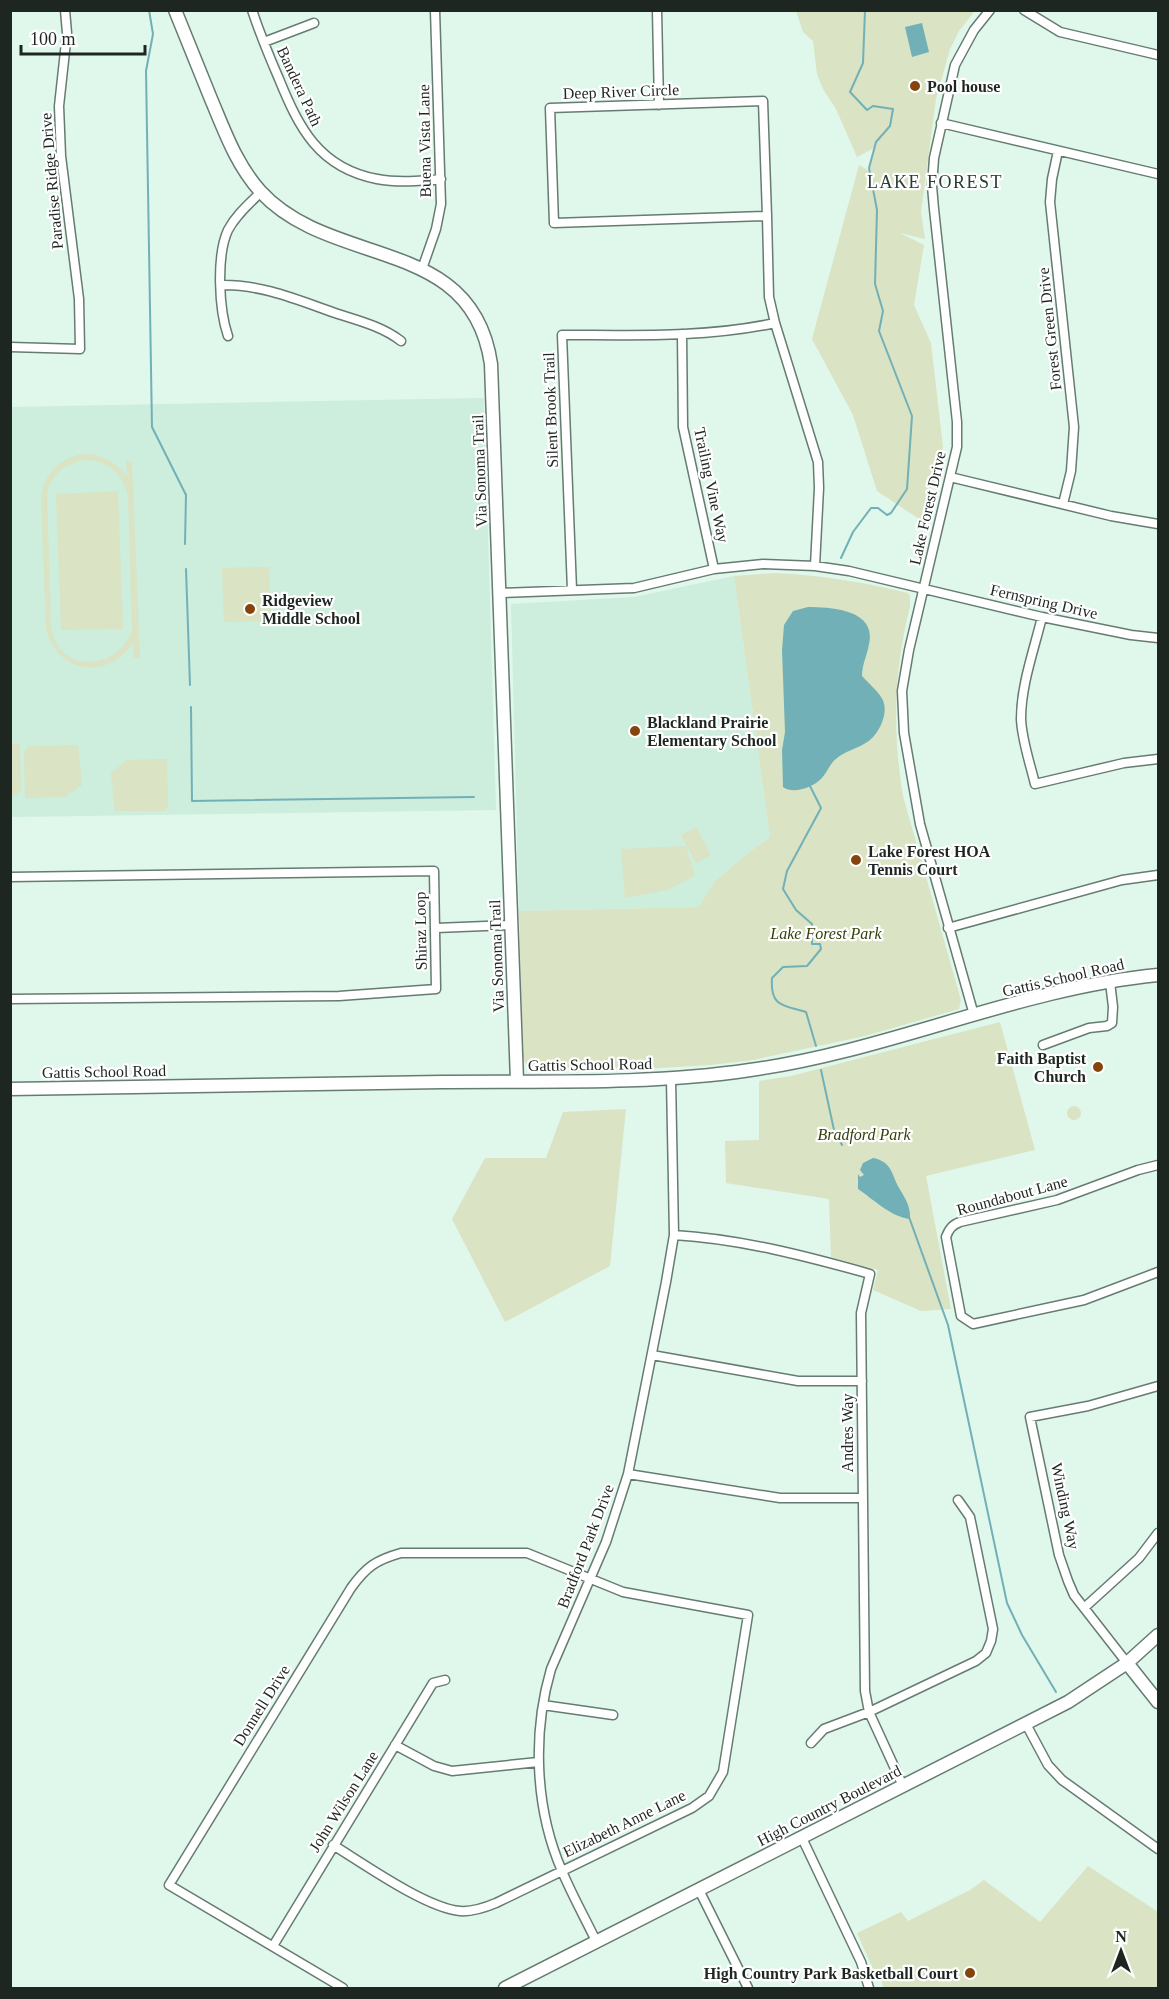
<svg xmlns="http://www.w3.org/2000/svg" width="1169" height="1999" viewBox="0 0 1169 1999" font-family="'Times New Roman',serif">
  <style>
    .built { fill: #cdeddd }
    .green { fill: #dae3c3; fill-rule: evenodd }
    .water { fill: #72b0b8 }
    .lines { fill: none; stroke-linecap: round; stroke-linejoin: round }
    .stream { stroke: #72b0b8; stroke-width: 2 }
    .street-casing { stroke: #667b71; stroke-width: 11 }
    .secondary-casing { stroke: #667b71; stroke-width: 15 }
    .street { stroke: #fff; stroke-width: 8 }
    .secondary { stroke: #fff; stroke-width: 12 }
    .poi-dot { fill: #84440c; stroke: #fff; stroke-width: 2 }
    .labels { text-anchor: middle; stroke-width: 4.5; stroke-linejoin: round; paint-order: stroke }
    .street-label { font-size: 16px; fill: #1e2622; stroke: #fff }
    .poi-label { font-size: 16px; font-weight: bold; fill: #1e2622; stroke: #fff; text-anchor: start }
    .park-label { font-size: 16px; font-style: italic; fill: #353f09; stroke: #fff }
    .neighbourhood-label { font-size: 18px; letter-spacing: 1.5px; fill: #2a3d34; stroke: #fff }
  </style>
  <rect width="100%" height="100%" fill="#e0f7eb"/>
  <path class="built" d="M 484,398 L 496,810 L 11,817 L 10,407 Z
    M 734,576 L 770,837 L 745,856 L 716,880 L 700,907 L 519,911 L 511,604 L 634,597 Z"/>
  <path class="green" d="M 796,11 L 975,11 L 959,31 L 950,49 L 936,99 L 921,212 L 925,239 L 900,233 L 924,245 L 914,305 L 931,343 L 943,447 L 922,521 L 877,491 L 853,415 L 812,339 L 859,165 L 869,171 L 874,148 L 857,157 L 836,109 L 823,89 L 817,74 L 813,41 L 803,32 Z
    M 87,454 C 104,455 116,463 127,476 L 126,461 L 132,461 L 140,658 L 134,658 L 133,643 C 107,681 58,674 46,629 L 41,500 C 43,474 61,455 87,454 ZM 83,460 C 108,460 122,473 128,496 L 132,631 C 115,674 57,672 51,626 L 47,492 C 52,474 65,464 83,460 Z
    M 118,491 L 123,629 L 61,630 L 56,494 Z
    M 269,567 L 271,621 L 224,622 L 222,568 Z
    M 774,573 C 821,575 862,582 908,593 L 910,596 L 910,606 C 894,672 892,729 903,796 L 961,1000 L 959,1009 L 865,1036 L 753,1060 L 710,1065 L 626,1070 L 530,1067 L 526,1065 L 523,1058 L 519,911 L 699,907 L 716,880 L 746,855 L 770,837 L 734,576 Z
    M 10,744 L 20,744 L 21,790 L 16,795 L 11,796 Z
    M 78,745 L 82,785 L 65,797 L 25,798 L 24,752 L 29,746 Z
    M 167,759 L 168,806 L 164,811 L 115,811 L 111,773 L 127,760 Z
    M 696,827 L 711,855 L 696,863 L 681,835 Z
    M 686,846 L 695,876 L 667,890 L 625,898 L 621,849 Z
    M 1000,1022 L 1035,1150 L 926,1176 L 951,1309 L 921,1311 L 873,1290 L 878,1270 L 831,1257 L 829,1199 L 726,1183 L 725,1141 L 759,1140 L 759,1081 L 791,1076 Z
    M1067 1113a7 7 0 1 1 14 0a7 7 0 1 1-14 0Z
    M 626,1109 L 610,1266 L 505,1322 L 452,1219 L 485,1158 L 546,1158 L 563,1112 Z
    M 1088,1866 L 1158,1912 L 1158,1988 L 883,1988 L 880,1971 L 873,1969 L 857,1933 L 901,1912 L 908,1921 L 970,1890 L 984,1880 L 1040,1922 Z"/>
  <path class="water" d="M 922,23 L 929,52 L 912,57 L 905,27 Z
    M 808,607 C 832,607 877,610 869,644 C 867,656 862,664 862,676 C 868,683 876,689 881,697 C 890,709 881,730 871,739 C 859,750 844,749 832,763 C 828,768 826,774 821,779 C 813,787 793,795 783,787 L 782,750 L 785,732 L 782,650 L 784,625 L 793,611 Z
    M 873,1158 C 888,1161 891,1169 896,1182 C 902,1195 911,1203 910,1219 C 891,1217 873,1199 858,1189 L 858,1174 L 860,1177 L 864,1175 L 860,1170 L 863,1163 Z"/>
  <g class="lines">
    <path class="stream" d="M 149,10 L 153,34 L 146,71 L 152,427 L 186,495 L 185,544
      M 841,558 L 853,532 L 871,508 L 878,508 L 887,515 L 891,513 L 907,489 L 912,416 L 879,331 L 883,311 L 875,284 L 877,210 L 869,168 L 876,142 L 890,126 L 893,109 L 873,106 L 867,110 L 850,92 L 863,63 L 865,10
      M 186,569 L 190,685
      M 191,707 L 192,801 L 474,797
      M 809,784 L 821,808 L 787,871 L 783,889 L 796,910 L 812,924 L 812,944 L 820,944 L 821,949 L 807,966 L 783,967 L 772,978 C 770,1007 783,1005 806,1012 L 816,1046
      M 821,1070 L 834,1130 L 842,1145
      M 909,1217 L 948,1325 L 1007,1603 L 1022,1635 L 1056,1692"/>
    <g class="street-casing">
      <path id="street" d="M 252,10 C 260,34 269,56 279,79 C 299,128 319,168 377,179 C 398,183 420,181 441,179
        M 657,10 L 659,105
        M 1024,10 L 1060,32 L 1158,55
        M 264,42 L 314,23
        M 941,123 L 1158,174
        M 1058,151 L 1052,179 L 1050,202 L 1074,427 L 1071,471 L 1063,504
        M 767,216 L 763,101 L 550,108 L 554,223 L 767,216 L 769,297 L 775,323 L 818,462 L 819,488 L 815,566
        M 422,269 L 436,229 L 441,204 L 435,10
        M 221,285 C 262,284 300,301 338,314 C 360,321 383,327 401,341
        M 682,334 L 683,427 L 714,569
        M 228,336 C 219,310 216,256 228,230 C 236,215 249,204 261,192
        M 10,347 L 80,349 L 79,299 L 61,156 L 59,106 L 67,33 L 65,10
        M 950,477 L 1111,516 L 1158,524
        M 572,590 L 562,335 C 633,335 705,338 775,323
        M 500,593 L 634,588 L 714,569 L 763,564 L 815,566 L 849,571 L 1042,617 L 1131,635 L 1158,638
        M 1042,617 C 1034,650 1021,685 1021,719 C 1022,741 1030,763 1035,784 L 1124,763 L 1158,759
        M 10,877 L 434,871 L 436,989 L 339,996 L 10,999
        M 436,928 L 511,925
        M 948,928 L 1122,880 L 1158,875
        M 974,1015 L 920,824 L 904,733 L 902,691 L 909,650 L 957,447 L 957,422 L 934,209 L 932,186 L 934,158 L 955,65 L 974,30 L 990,10
        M 1043,1045 L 1089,1028 L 1107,1026 L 1112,1023 L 1113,1007 L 1110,982
        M 1158,1165 L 1138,1170 L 1057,1200 L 960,1222 C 952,1225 949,1229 946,1237 L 961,1316 L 973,1324 L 1084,1300 L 1158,1272
        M 674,1235 C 741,1239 806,1256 870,1274 L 861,1313 L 865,1691 L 869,1712 L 903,1786
        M 652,1355 L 798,1381 L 862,1381
        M 628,1474 L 780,1498 L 862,1498
        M 1084,1608 L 1139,1558 L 1158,1533
        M 1127,1663 L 1074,1595 L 1068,1581 L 1059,1555 L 1030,1417 L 1088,1406 L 1158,1386
        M 543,1705 L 613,1715
        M 1026,1724 L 1048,1765 L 1062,1780 L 1158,1849
        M 811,1743 L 824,1729 L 869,1712 L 976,1661 L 986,1653 L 991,1641 L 993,1629 L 970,1517 L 958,1500
        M 395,1745 L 434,1766 L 452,1771 L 538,1762
        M 802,1838 L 861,1962 L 869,1988
        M 333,1845 C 364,1864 426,1908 460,1911 C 472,1912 484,1908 496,1903 L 692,1808 L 709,1796 L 723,1772 L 748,1615 L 623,1592 L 527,1553 L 401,1553 C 376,1560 366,1567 351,1588 L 169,1885 L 343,1988
        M 699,1890 L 748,1988
        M 596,1941 C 585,1918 572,1895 562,1871 C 535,1809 532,1734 551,1669 L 606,1542 L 628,1474 L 666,1282 L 674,1235 L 671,1079
        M 273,1946 L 433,1683 L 445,1680"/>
    </g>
    <g class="secondary-casing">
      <path id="secondary" d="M 175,10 C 187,40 199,70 211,99 C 225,132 236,164 260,191 C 332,270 472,234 491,364 L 517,1081
        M 10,1089 C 154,1087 298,1084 442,1082 C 544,1081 649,1085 750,1070 C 889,1051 1020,988 1158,975
        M 1127,1663 L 1158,1702
        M 505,1988 L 1068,1702 L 1127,1663 L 1158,1635"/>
    </g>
    <use href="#street" class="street"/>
    <use href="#secondary" class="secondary"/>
  </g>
  <g class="poi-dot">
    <circle cx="915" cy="86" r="6"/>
    <circle cx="250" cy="609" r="6"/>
    <circle cx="635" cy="731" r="6"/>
    <circle cx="856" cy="860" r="6"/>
    <circle cx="1098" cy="1067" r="6"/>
    <circle cx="970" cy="1973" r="6"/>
  </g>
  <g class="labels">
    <g class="street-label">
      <text transform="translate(300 86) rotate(65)" y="6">Bandera Path</text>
      <text transform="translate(621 91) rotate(-2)" y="6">Deep River Circle</text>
      <text transform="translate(424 141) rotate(-91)" y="6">Buena Vista Lane</text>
      <text transform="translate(51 181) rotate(-95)" y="6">Paradise Ridge Drive</text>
      <text transform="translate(1049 329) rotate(-96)" y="6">Forest Green Drive</text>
      <text transform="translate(550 410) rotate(-92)" y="6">Silent Brook Trail</text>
      <text transform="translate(479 471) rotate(-92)" y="6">Via Sonoma Trail</text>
      <text transform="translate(712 485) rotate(78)" y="6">Trailing Vine Way</text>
      <text transform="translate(927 508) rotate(-77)" y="6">Lake Forest Drive</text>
      <text transform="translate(1044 601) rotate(13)" y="6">Fernspring Drive</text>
      <text transform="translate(420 931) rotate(-91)" y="6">Shiraz Loop</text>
      <text transform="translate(496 956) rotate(-92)" y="6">Via Sonoma Trail</text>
      <text transform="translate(1063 977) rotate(-13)" y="6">Gattis School Road</text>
      <text transform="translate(590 1064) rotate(-1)" y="6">Gattis School Road</text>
      <text transform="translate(104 1071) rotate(-1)" y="6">Gattis School Road</text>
      <text transform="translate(1012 1195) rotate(-15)" y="6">Roundabout Lane</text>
      <text transform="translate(847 1433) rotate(-90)" y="6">Andres Way</text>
      <text transform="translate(1066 1506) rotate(78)" y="6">Winding Way</text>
      <text transform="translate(585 1546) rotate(-69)" y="6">Bradford Park Drive</text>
      <text transform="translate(261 1705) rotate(-58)" y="6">Donnell Drive</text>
      <text transform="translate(343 1801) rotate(-58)" y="6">John Wilson Lane</text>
      <text transform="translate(829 1805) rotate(-27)" y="6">High Country Boulevard</text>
      <text transform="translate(624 1823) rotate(-26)" y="6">Elizabeth Anne Lane</text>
    </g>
    <g class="poi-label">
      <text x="927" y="92">Pool house</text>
      <text x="262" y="606">Ridgeview<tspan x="262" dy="18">Middle School</tspan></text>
      <text x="647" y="728">Blackland Prairie<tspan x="647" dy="18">Elementary School</tspan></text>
      <text x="868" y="857">Lake Forest HOA<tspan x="868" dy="18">Tennis Court</tspan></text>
      <text x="1086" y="1064" text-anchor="end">Faith Baptist<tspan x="1086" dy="18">Church</tspan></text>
      <text x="958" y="1979" text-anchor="end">High Country Park Basketball Court</text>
    </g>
    <g class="park-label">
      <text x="826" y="939">Lake Forest Park</text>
      <text x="864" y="1140">Bradford Park</text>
    </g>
    <g class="neighbourhood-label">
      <text x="935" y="188">LAKE FOREST</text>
    </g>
  </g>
  <rect width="1169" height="1999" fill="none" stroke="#1e2622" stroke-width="24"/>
  <g transform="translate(1121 1951)" stroke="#ffffff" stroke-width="4.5" paint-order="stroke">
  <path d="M0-4.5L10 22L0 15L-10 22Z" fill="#1e2622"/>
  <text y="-9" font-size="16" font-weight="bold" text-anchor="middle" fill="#1e2622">N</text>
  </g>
  <path d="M21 45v9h124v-9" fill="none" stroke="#1e2622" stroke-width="3"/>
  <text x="30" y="45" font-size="18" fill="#1e2622" stroke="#ffffff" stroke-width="4.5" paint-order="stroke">100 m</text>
</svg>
